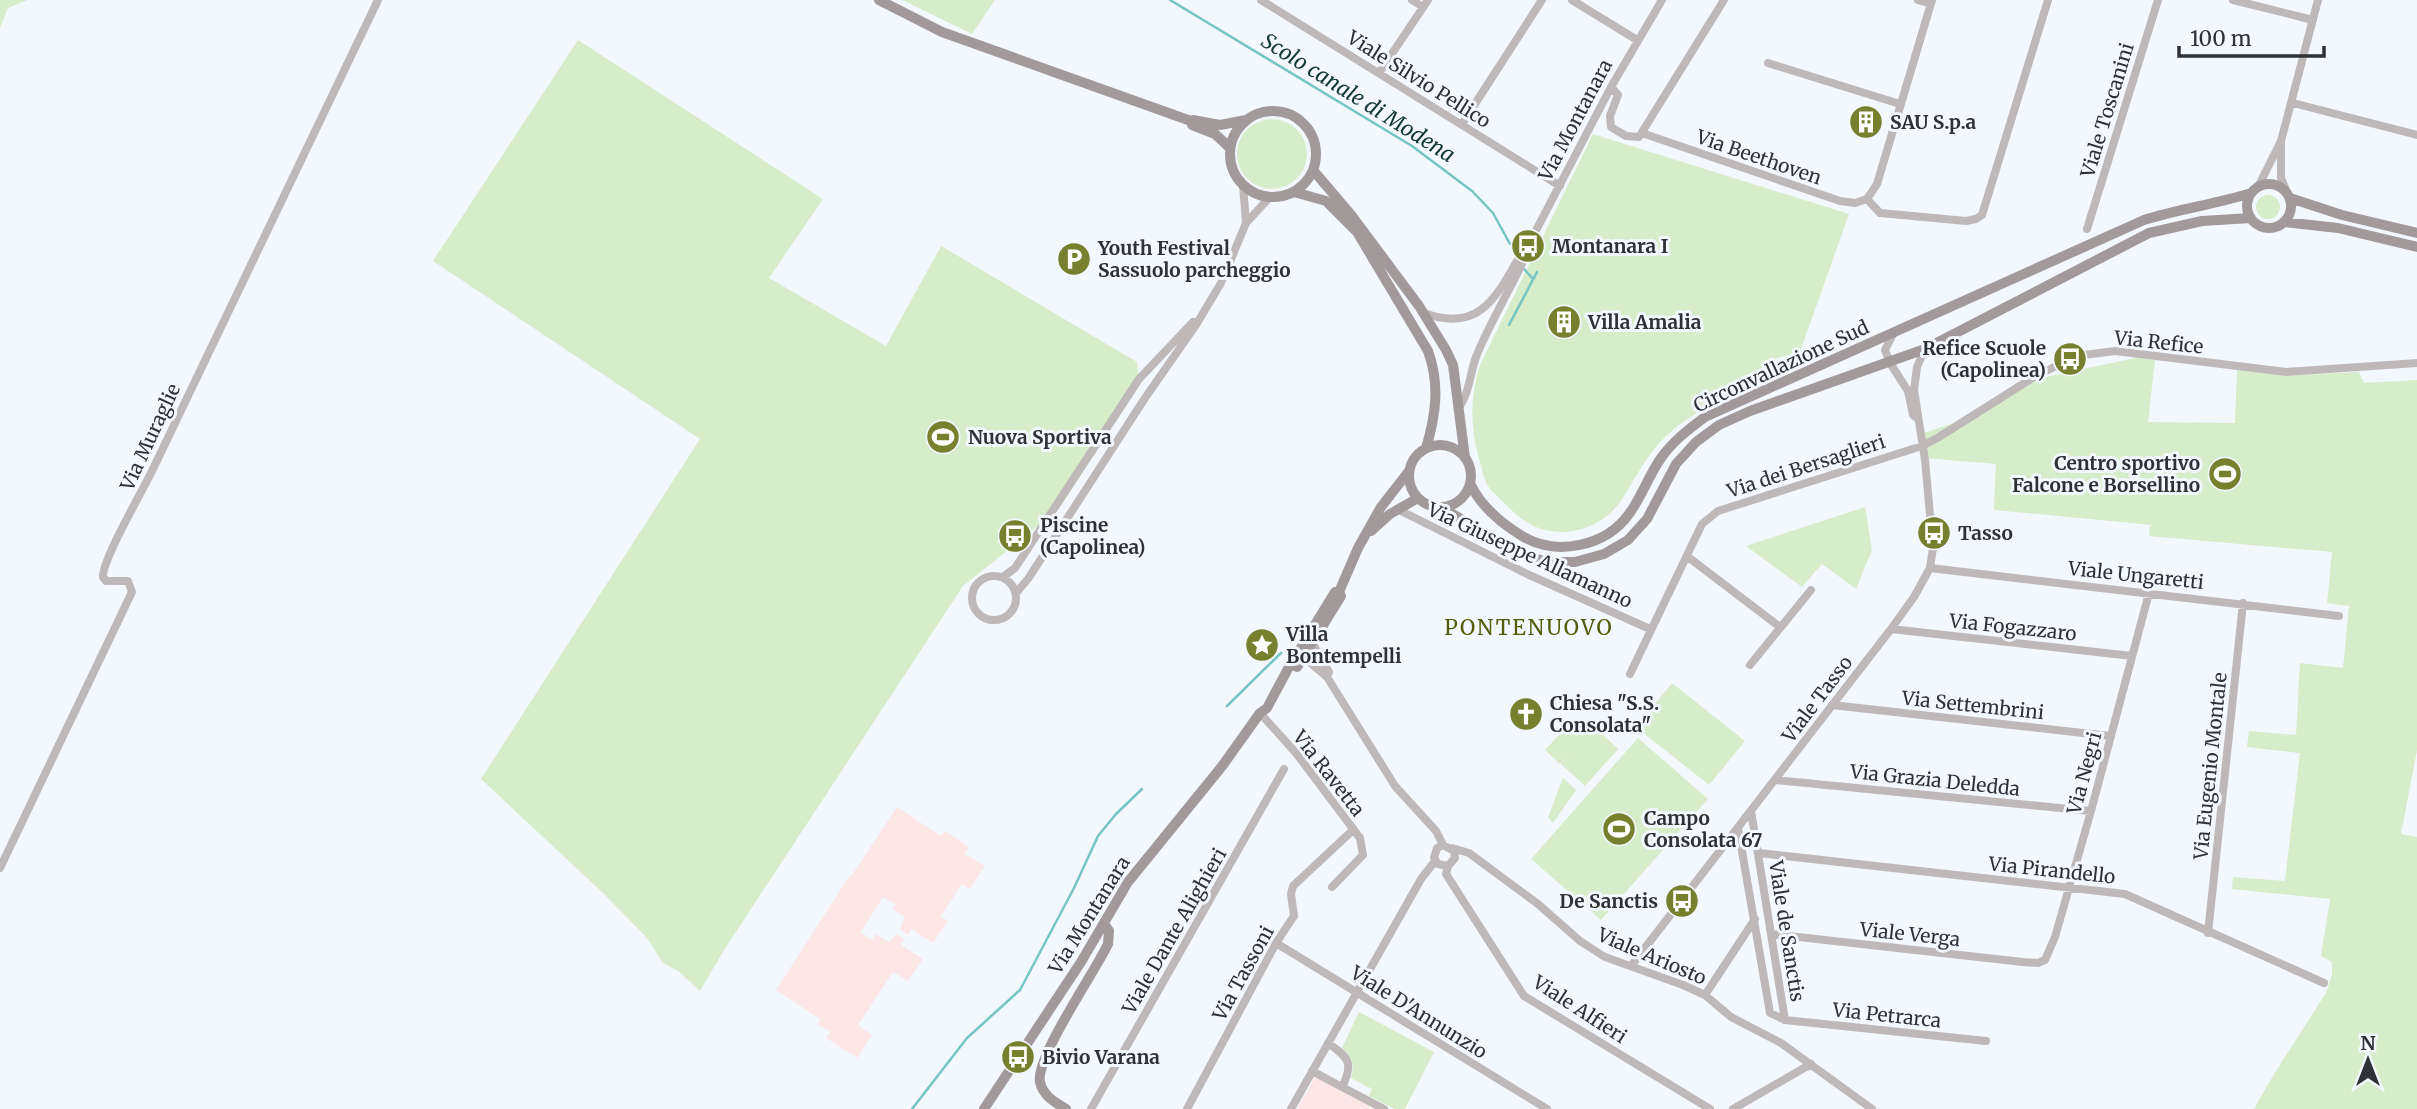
<svg xmlns="http://www.w3.org/2000/svg" width="2417" height="1109" viewBox="0 0 2417 1109" font-family="Merriweather,serif">
  <style>
    .education { fill: #fde7e6 }
    .green { fill: #d7ecc8 }
    .lines { fill: none; stroke-linecap: round; stroke-linejoin: round }
    .stream { stroke: #75c5c6; stroke-width: 2.5 }
    .street { stroke: #beb8b9; stroke-width: 8 }
    .secondary { stroke: #a2999b; stroke-width: 10 }
    .labels { text-anchor: middle; stroke-width: 6; stroke-linejoin: round; paint-order: stroke }
    .street-label { font-size: 19px; fill: #2e3135; stroke: #f3f7fe }
    .poi-label { font-size: 19px; font-weight: bold; fill: #2e3135; stroke: #f3f7fe; text-anchor: start }
    .water-label { font-size: 21px; font-style: italic; fill: #12393a; stroke: #f3f7fe }
    .neighbourhood-label { font-size: 21px; letter-spacing: 2px; fill: #545c07; stroke: #f3f7fe }
  </style>
  <rect width="100%" height="100%" fill="#f3f7fe"/>
  <path class="education" d="M 897,807 L 941,836 L 945,831 L 969,847 L 965,854 L 985,866 L 970,889 L 962,884 L 941,916 L 948,921 L 933,943 L 912,929 L 908,935 L 900,929 L 905,917 L 893,909 L 896,905 L 883,897 L 861,932 L 872,940 L 876,934 L 889,942 L 897,934 L 904,939 L 901,945 L 923,959 L 908,981 L 893,972 L 858,1025 L 872,1035 L 857,1058 L 826,1038 L 830,1032 L 818,1024 L 820,1019 L 776,990 L 850,875 L 852,875 Z
    M 1316,1076 L 1374,1109 L 1297,1109 Z"/>
  <path class="green" d="M 0,0 L 27,0 L 8,8 L 0,28 Z
    M 902,0 L 995,0 L 972,34 Z
    M 578,40 L 823,199 L 769,278 L 886,346 L 941,246 L 1137,362 L 1139,386 L 1059,509 L 963,586 L 724,950 L 700,991 L 678,971 L 663,963 L 647,938 L 604,894 L 481,779 L 700,439 L 433,261 Z
    M1237 154a35 35 0 1 1 70 0a35 35 0 1 1-70 0Z
    M 1593,134 L 1849,214 L 1800,352 L 1777,358 L 1771,364 L 1773,377 C 1737,394 1696,408 1666,436 C 1646,455 1635,480 1620,502 C 1602,528 1564,540 1534,526 C 1518,519 1506,504 1493,492 C 1483,482 1483,472 1479,459 C 1470,426 1470,397 1480,365 Z
    M2256 207a12 12 0 1 1 24 0a12 12 0 1 1-24 0Z
    M 2135,358 L 2155,360 L 2148,422 L 2235,423 L 2237,370 L 2285,376 L 2359,372 L 2364,383 L 2417,380 L 2417,750 L 2401,834 L 2417,837 L 2417,1109 L 2254,1109 L 2274,1074 L 2326,993 L 2332,975 L 2332,962 L 2321,956 L 2330,899 L 2232,889 L 2233,877 L 2285,881 L 2300,753 L 2247,747 L 2249,731 L 2296,735 L 2300,663 L 2343,668 L 2349,606 L 2327,603 L 2332,552 L 2149,536 L 2150,526 L 2153,525 L 1994,510 L 1996,464 L 1924,458 L 1918,435 L 1957,422 L 2013,391 L 2046,377 Z
    M 1865,507 L 1872,550 L 1856,589 L 1822,564 L 1802,587 L 1746,546 Z
    M 1672,683 L 1745,741 L 1709,785 L 1636,727 Z
    M 1573,720 L 1588,734 L 1595,727 L 1618,749 L 1585,786 L 1561,764 L 1574,750 L 1560,764 L 1545,750 Z
    M 1638,738 L 1708,799 L 1601,920 L 1531,859 Z
    M 1563,778 L 1576,790 L 1553,823 L 1548,817 Z
    M 1359,1012 L 1434,1052 L 1405,1109 L 1395,1109 L 1369,1096 L 1372,1089 L 1351,1078 C 1355,1065 1352,1058 1342,1048 Z"/>
  <g class="lines">
    <path class="stream" d="M 1170,0 L 1412,146 L 1472,191 L 1493,213 L 1510,244
      M 1524,269 L 1533,279
      M 1509,325 L 1537,272
      M 1227,706 L 1281,653
      M 912,1109 L 967,1038 L 1020,990 L 1074,888 L 1098,836 L 1116,814 L 1142,789"/>
    <path class="street" d="M 1261,0 L 1560,186
      M 1412,0 L 1423,7
      M 1572,0 L 1637,40
      M 1918,0 L 1931,4
      M 2233,0 L 2313,20
      M 1768,63 L 1900,104
      M 1379,73 L 1428,0
      M 1611,87 L 1618,95 L 1610,116 L 1611,127 L 1626,136 L 1639,137 L 1724,0
      M 2293,103 L 2417,135
      M 1462,124 L 1542,0
      M 1642,133 L 1840,201 L 1855,203 L 1867,199
      M 2281,144 L 2281,178 L 2287,192
      M 1243,185 L 1246,223
      M 2258,187 L 2281,141 L 2318,0
      M 1867,199 L 1880,213 L 1966,221 L 1976,219 L 1982,215 L 2048,0
      M 1867,199 L 1877,184 L 1932,0
      M 2087,229 L 2158,0
      M 1424,313 C 1476,332 1494,302 1517,261 L 1521,259
      M 1893,334 L 1885,350 L 1890,363 L 1908,391 L 1913,415 L 1917,418
      M 1458,408 C 1469,396 1470,373 1476,357 C 1489,325 1507,295 1522,264 L 1521,259 L 1611,87 L 1662,0
      M 1397,509 L 1527,574 L 1650,629
      M 1688,557 L 1780,627
      M 1930,568 L 2339,616
      M972 598a22 22 0 1 1 44 0a22 22 0 1 1-44 0Z
      M 1003,577 L 1015,568 L 1139,379 L 1193,322
      M 1016,593 L 1028,579 L 1145,398 L 1196,325 L 1221,283 L 1246,223 L 1270,197
      M 1891,629 L 2132,656
      M 1313,644 L 1329,672 L 1327,677
      M 1300,654 L 1327,677 L 1395,786 L 1436,831 L 1443,845 L 1454,851 L 1455,858 L 1448,866 L 1438,864 L 1434,858 L 1437,848 L 1443,845
      M 1750,665 L 1811,590
      M 1630,674 L 1702,524 L 1718,511 L 1922,446 L 1939,437 L 2034,377 L 2070,359 L 2084,355 L 2115,351 L 2286,372 L 2417,363
      M 1832,705 L 2110,736
      M 1260,713 L 1296,753 L 1360,838 L 1363,855 L 1332,887
      M 1775,780 L 2091,811
      M 1751,811 L 1785,1020
      M 1738,828 L 1770,1013 L 1785,1020 L 1986,1041
      M 1452,848 L 1469,853 L 1538,904 L 1580,941 L 1605,957 L 1683,985 L 1705,995 L 1731,1017 L 1781,1043 L 1872,1109
      M 1759,853 L 2125,894 L 2324,983
      M 1448,866 L 1446,874 L 1524,996 L 1710,1109
      M 0,868 L 132,592 L 128,581 L 106,581 L 103,577 C 102,560 142,492 152,471 C 226,314 302,157 378,0
      M 2208,933 L 2243,603
      M 1771,934 L 2023,962 L 2038,963 L 2045,960 L 2055,937 L 2091,811 L 2149,593
      M 1276,943 L 1547,1109
      M 1631,966 L 1891,629 L 1914,597 L 1930,568 L 1933,548 L 1925,460 L 1914,390 L 1917,367 L 1925,349
      M 1705,995 L 1755,919
      M 1312,1071 L 1342,1087 C 1354,1063 1349,1058 1328,1043
      M 1342,1087 L 1384,1109
      M 1091,1109 L 1284,769
      M 1187,1109 L 1276,943 L 1294,916 L 1291,894 L 1293,886 L 1353,830
      M 1291,1109 L 1421,879 L 1435,861
      M 1733,1109 L 1811,1064"/>
    <path class="secondary" d="M 879,0 L 942,32 L 1191,121 L 1192,125 L 1215,134 L 1230,148
      M1230 154a43 43 0 1 1 86 0a43 43 0 1 1-86 0Z
      M 1193,120 L 1220,125 L 1246,120
      M 1313,170 L 1352,216 L 1419,306 L 1446,350 L 1453,365 L 1465,458
      M2247 206a22 22 0 1 1 44 0a22 22 0 1 1-44 0Z
      M 1294,192 L 1326,201 L 1357,232 L 1428,351 C 1440,384 1436,415 1426,448
      M 2290,198 L 2342,215 L 2417,233
      M 2284,222 L 2338,228 L 2417,247
      M1409 476a31 31 0 1 1 62 0a31 31 0 1 1-62 0Z
      M 1470,483 C 1480,506 1501,523 1522,536 C 1557,557 1606,546 1629,514 C 1642,496 1649,475 1661,458 C 1673,441 1689,429 1705,417 L 2144,220 C 2179,209 2216,204 2251,193
      M 1444,507 L 1451,513 L 1518,553 L 1547,562 L 1575,562 L 1604,554 L 1628,540 L 1647,519 L 1676,464 L 1696,442 L 1719,425 L 1750,411 L 1925,349 L 2149,233 L 2202,221 L 2251,218
      M 1371,531 L 1390,514 L 1418,498
      M 1297,667 L 1341,596 L 1339,592 L 1358,548 L 1381,507 L 1409,471
      M 984,1109 L 1081,962 L 1128,882 L 1223,765 L 1260,713 L 1267,708 L 1289,667 L 1335,592 L 1339,592
      M 1066,1109 C 1055,1102 1043,1096 1040,1082 C 1035,1058 1095,972 1108,944 L 1109,931 L 1104,924"/>
  </g>
  <defs>
    <g id="building-disc" transform="scale(1.75)"><circle r="9.5" fill="#76802d" stroke="#f3f7fe"/><path d="M-4-6H4V6H1V3H-1V6H-4ZM-2.5-4.3h1.7v1.8h-1.7ZM.8-4.3h1.7v1.8H.8ZM-2.5-1h1.7V.8h-1.7ZM.8-1h1.7V.8H.8Z" fill="#fff"/></g>
    <g id="bus-disc" transform="scale(1.75)"><circle r="9.5" fill="#76802d" stroke="#f3f7fe"/><path d="M-5-6H5V4H4V6H2V4H-2V6H-4V4H-5ZM-3.5-4V0h7V-4ZM-3.5 1.2v1.5H-2V1.2ZM2 1.2v1.5H3.5V1.2Z" fill="#fff"/></g>
    <g id="parking-disc" transform="scale(1.75)"><circle r="9.5" fill="#76802d" stroke="#f3f7fe"/><path d="M-3.5-5.5H1a3.5 3.5 0 0 1 0 7H-1V5.5H-3.5ZM-1-3.4V-.6H.8a1.4 1.4 0 0 0 0-2.8Z" fill="#fff"/></g>
    <g id="stadium-disc" transform="scale(1.75)"><circle r="9.5" fill="#76802d" stroke="#f3f7fe"/><path d="M0-5a6.5 5 0 1 0 0 10a6.5 5 0 1 0 0-10ZM-3.5-1.8h7v3.6h-7Z" fill="#fff"/></g>
    <g id="sight-disc" transform="scale(1.75)"><circle r="9.5" fill="#76802d" stroke="#f3f7fe"/><path d="M0-6L1.8-2.2L6-1.7L2.9 1.2L3.7 5.4L0 3.3L-3.7 5.4L-2.9 1.2L-6-1.7L-1.8-2.2Z" fill="#fff"/></g>
    <g id="church-disc" transform="scale(1.75)"><circle r="9.5" fill="#76802d" stroke="#f3f7fe"/><path d="M-1.2-6h2.4v3.5h3.3v2.4h-3.3V6h-2.4V-.1h-3.3v-2.4h3.3Z" fill="#fff"/></g>
  </defs>
  <g fill-rule="evenodd">
    <use href="#building-disc" x="1866" y="122"/>
    <use href="#bus-disc" x="1528" y="246"/>
    <use href="#parking-disc" x="1074" y="259"/>
    <use href="#building-disc" x="1564" y="322"/>
    <use href="#bus-disc" x="2070" y="359"/>
    <use href="#stadium-disc" x="943" y="437"/>
    <use href="#stadium-disc" x="2225" y="474"/>
    <use href="#bus-disc" x="1934" y="533"/>
    <use href="#bus-disc" x="1015" y="536"/>
    <use href="#sight-disc" x="1262" y="645"/>
    <use href="#church-disc" x="1526" y="714"/>
    <use href="#stadium-disc" x="1619" y="829"/>
    <use href="#bus-disc" x="1682" y="901"/>
    <use href="#bus-disc" x="1018" y="1057"/>
  </g>
  <g class="labels">
    <g class="street-label">
      <text transform="translate(1419 79) rotate(32)" y="7">Viale Silvio Pellico</text>
      <text transform="translate(2107 110) rotate(-73)" y="7">Viale Toscanini</text>
      <text transform="translate(1575 120) rotate(-62)" y="7">Via Montanara</text>
      <text transform="translate(1759 157) rotate(19)" y="7">Via Beethoven</text>
      <text transform="translate(2159 342) rotate(6)" y="7">Via Refice</text>
      <text transform="translate(1781 366) rotate(-25)" y="7">Circonvallazione Sud</text>
      <text transform="translate(150 437) rotate(-65)" y="7">Via Muraglie</text>
      <text transform="translate(1806 466) rotate(-18)" y="7">Via dei Bersaglieri</text>
      <text transform="translate(1530 555) rotate(25)" y="7">Via Giuseppe Allamanno</text>
      <text transform="translate(2136 575) rotate(6)" y="7">Viale Ungaretti</text>
      <text transform="translate(2013 627) rotate(6)" y="7">Via Fogazzaro</text>
      <text transform="translate(1817 699) rotate(-53)" y="7">Viale Tasso</text>
      <text transform="translate(1973 705) rotate(6)" y="7">Via Settembrini</text>
      <text transform="translate(2210 766) rotate(-84)" y="7">Via Eugenio Montale</text>
      <text transform="translate(1329 773) rotate(52)" y="7">Via Ravetta</text>
      <text transform="translate(2084 773) rotate(-75)" y="7">Via Negri</text>
      <text transform="translate(1935 780) rotate(6)" y="7">Via Grazia Deledda</text>
      <text transform="translate(2052 870) rotate(6)" y="7">Via Pirandello</text>
      <text transform="translate(1089 915) rotate(-58)" y="7">Via Montanara</text>
      <text transform="translate(1174 931) rotate(-60)" y="7">Viale Dante Alighieri</text>
      <text transform="translate(1787 931) rotate(81)" y="7">Viale de Sanctis</text>
      <text transform="translate(1910 934) rotate(6)" y="7">Viale Verga</text>
      <text transform="translate(1652 956) rotate(23)" y="7">Viale Ariosto</text>
      <text transform="translate(1243 973) rotate(-61)" y="7">Via Tassoni</text>
      <text transform="translate(1580 1009) rotate(33)" y="7">Viale Alfieri</text>
      <text transform="translate(1419 1012) rotate(32)" y="7">Viale D'Annunzio</text>
      <text transform="translate(1887 1015) rotate(6)" y="7">Via Petrarca</text>
    </g>
    <g class="poi-label">
      <text x="1890" y="129">SAU S.p.a</text>
      <text x="1552" y="253">Montanara I</text>
      <text x="1098" y="255">Youth Festival<tspan x="1098" dy="22">Sassuolo parcheggio</tspan></text>
      <text x="1588" y="329">Villa Amalia</text>
      <text x="2046" y="355" text-anchor="end">Refice Scuole<tspan x="2046" dy="22">(Capolinea)</tspan></text>
      <text x="968" y="444">Nuova Sportiva</text>
      <text x="2200" y="470" text-anchor="end">Centro sportivo<tspan x="2200" dy="22">Falcone e Borsellino</tspan></text>
      <text x="1040" y="532">Piscine<tspan x="1040" dy="22">(Capolinea)</tspan></text>
      <text x="1958" y="540">Tasso</text>
      <text x="1286" y="641">Villa<tspan x="1286" dy="22">Bontempelli</tspan></text>
      <text x="1550" y="710">Chiesa "S.S.<tspan x="1550" dy="22">Consolata"</tspan></text>
      <text x="1644" y="825">Campo<tspan x="1644" dy="22">Consolata 67</tspan></text>
      <text x="1658" y="908" text-anchor="end">De Sanctis</text>
      <text x="1042" y="1064">Bivio Varana</text>
    </g>
    <g class="water-label">
      <text transform="translate(1358 98) rotate(32)" y="7">Scolo canale di Modena</text>
    </g>
    <g class="neighbourhood-label">
      <text x="1529" y="635">PONTENUOVO</text>
    </g>
  </g>
  <g transform="translate(2368 1060)" stroke="#f3f7fe" stroke-width="5" paint-order="stroke">
  <path d="M0-5L12 26L0 18L-12 26Z" fill="#2e3135"/>
  <text y="-10" font-size="19" font-weight="bold" text-anchor="middle" fill="#2e3135">N</text>
  </g>
  <path d="M2179 46v10h145v-10" fill="none" stroke="#2e3135" stroke-width="3.5"/>
  <text x="2190" y="46" font-size="21" fill="#2e3135" stroke="#f3f7fe" stroke-width="5" paint-order="stroke">100 m</text>
</svg>
